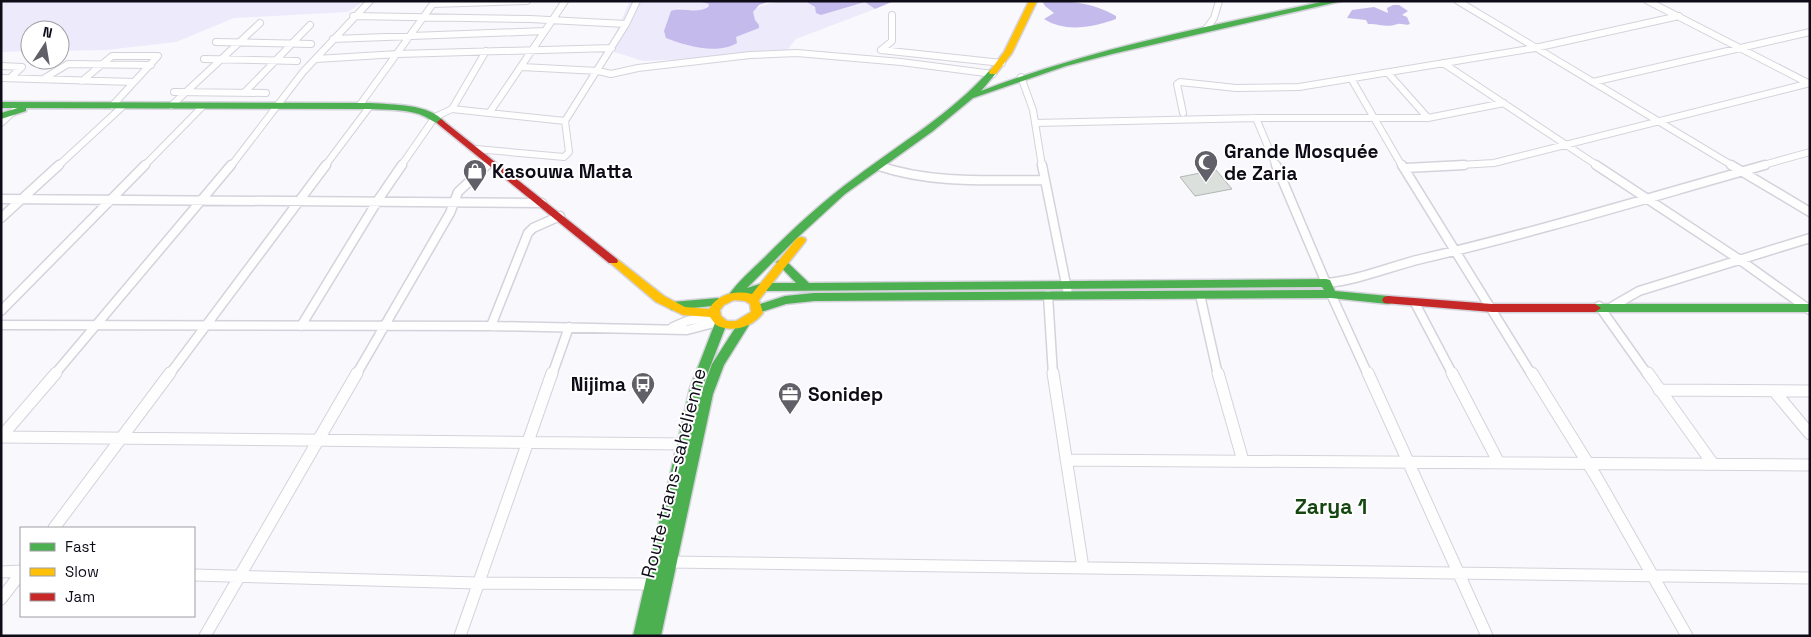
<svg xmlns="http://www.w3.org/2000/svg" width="1811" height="637" viewBox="0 0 1811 637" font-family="'Space Grotesk',sans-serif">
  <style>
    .green { fill: #edeafc }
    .water { fill: #c4baeb }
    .building { fill: #dbe0dc; stroke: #b3b7b4 }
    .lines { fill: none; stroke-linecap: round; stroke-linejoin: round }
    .street-far2-casing { stroke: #d4d3db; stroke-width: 8 }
    .street-far1-casing { stroke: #d4d3db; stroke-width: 11 }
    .street-casing { stroke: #d4d3db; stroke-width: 13 }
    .fast-casing { stroke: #d4d3db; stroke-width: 3 }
    .slow-casing { stroke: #d4d3db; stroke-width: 3 }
    .jam-casing { stroke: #d4d3db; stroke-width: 3 }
    .street-far2 { stroke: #fefeff; stroke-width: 6 }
    .street-far1 { stroke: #fefeff; stroke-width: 8 }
    .street { stroke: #fefeff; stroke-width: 11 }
    .fast { fill: #4caf50; fill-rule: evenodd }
    .slow { fill: #ffc107; fill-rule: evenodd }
    .jam { fill: #c62828; fill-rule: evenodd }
    .labels { text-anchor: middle; stroke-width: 4; stroke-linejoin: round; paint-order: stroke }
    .poi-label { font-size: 19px; font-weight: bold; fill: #0f0c18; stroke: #fff; text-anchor: start }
    .street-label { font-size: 19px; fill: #0f0c18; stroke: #fff }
    .quarter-label { font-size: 21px; font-weight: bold; fill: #164710; stroke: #fff }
  </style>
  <rect width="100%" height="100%" fill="#f9f8fd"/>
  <path class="green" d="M 1,1 L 364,1 L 348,12 L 234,18 L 176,42 L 106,50 L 60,51 L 60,30 L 30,30 L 30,51 L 1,52 Z
    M 630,1 L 698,1 L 709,4 L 704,10 L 692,12 L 679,8 L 670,14 L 666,38 L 696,47 L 736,37 L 755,20 L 752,12 C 762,1 791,0 806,2 C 812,4 817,10 821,15 L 866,2 L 875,9 L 796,39 L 783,55 L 643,61 L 608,50 Z"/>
  <path class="water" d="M 698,1 L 770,1 L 759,5 L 753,12 L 755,20 L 759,25 L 759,28 L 736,37 L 737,43 C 716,55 687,46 666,38 L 664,31 L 671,11 C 684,6 695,15 708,7 L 709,4 Z
    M 805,1 L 894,1 L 875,9 L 865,2 L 821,15 L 816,13 L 815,7 Z
    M 1042,1 C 1069,1 1092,2 1116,16 L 1116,19 C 1093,27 1066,33 1044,19 L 1054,13 L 1045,6 Z
    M 1393,5 L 1399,5 L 1408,11 L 1402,15 L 1407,17 L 1410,24 C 1406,26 1402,23 1398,24 C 1385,28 1382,24 1368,24 L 1366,20 L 1347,18 L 1352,10 L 1374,7 L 1388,13 L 1387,8 Z"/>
  <path class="building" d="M 1216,170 L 1232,189 L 1195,196 L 1180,177 Z"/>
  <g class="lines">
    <g class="street-far2-casing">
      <path id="street-far2" d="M 1458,1 L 1733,166
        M 1648,1 L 1810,84
        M 433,4 L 527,1
        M 353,16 L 530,19 L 626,24
        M 1206,29 L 1214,18 L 1219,1
        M 333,39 L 545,31 L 565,1
        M 216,42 L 311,44
        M 881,50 L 1002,63
        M 881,50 L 892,41 L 892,15
        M 204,59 L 297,61
        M 316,59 L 398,54 L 612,48
        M 1443,63 L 1598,166
        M 1,66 L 22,67 L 10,78
        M 522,67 L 598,71 L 611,74 L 638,68 L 750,55 L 797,53 L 901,62 L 993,74
        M 1388,73 L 1428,118
        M 1021,77 L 1033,110 L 1042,166
        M 1,78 L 134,82
        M 43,79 L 68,64 L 151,65
        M 1352,80 L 1402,166
        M 82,81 L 112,56 L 158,56 L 112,106
        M 1593,82 L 1810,32
        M 174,92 L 266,93
        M 244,93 L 310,25
        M 171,106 L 260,23
        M 359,106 L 435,1
        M 452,109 L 486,51
        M 490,112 L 545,31
        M 1183,113 L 1177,84 L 1180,82 L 1236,88 L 1299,87 L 1535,48 L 1679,16
        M 1256,118 L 1276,166
        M 1,123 L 14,111
        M 1035,123 L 1256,118 L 1428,118 L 1504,103
        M 476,149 L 564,157 L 569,152 L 565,121
        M 58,166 L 123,106
        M 144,166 L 203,106
        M 231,166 L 303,72 L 370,1
        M 325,166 L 370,106
        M 401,166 L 435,117 L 452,109 L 565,121 L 626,24 L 637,1
        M 486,166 L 490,162
        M 1442,166 L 1494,163 L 1810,83
        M 1760,166 L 1810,152"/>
    </g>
    <g class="street-far1-casing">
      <path id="street-far1" d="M 1042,165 L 1068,294
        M 1276,165 L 1326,283 C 1359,280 1389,267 1421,259 C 1537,232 1651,197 1765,165
        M 1402,165 L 1532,375
        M 1596,165 L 1740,260 L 1810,310
        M 1731,165 L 1810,212
        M 879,166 C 932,184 989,180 1044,180
        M 1406,168 L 1464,165
        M 1,199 L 542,203
        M 1,218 L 59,165
        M 1331,294 L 1368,375
        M 1048,295 L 1053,375
        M 1200,295 L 1218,375
        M 1415,303 L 1453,375
        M 1599,306 L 1648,375
        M 1613,306 L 1639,291 L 1810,238
        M 1,311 L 145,165
        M 1,325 L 491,326 L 687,330 L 718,322
        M 301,326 L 378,200 L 402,165
        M 491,326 L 528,233 L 533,228 L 560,216
        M 673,327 L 687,321 L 714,316
        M 54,375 L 231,165
        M 169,375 L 326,165
        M 356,375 L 450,213 L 458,192 L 487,165
        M 552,375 L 569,327"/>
    </g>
    <g class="street-casing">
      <path id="street" d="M 1053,373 L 1083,568
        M 1218,373 L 1243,461
        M 1368,373 L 1487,636
        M 1452,373 L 1499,463
        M 1532,373 L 1597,478 L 1687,636
        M 1648,373 L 1713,464
        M 1659,390 L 1810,391
        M 1774,391 L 1810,434
        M 1,437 L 686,444
        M 1,437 L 56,373
        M 1066,460 L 1810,465
        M 54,528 L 170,373
        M 668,562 L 1810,578
        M 1,572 L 21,571
        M 194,575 L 477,583 L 653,584
        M 1,599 L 21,573
        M 205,636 L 357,373
        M 460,636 L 552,373"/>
    </g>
    <g class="fast-casing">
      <path id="fast" d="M 1326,1 L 1342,1 L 1112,54 L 1066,66 L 973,98 L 933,131 L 845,194 L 797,238 L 747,288 L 763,283 L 796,283 L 776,262 L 781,259 L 785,260 L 809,283 L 1326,279 L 1330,280 L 1335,291 L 1388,296 L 1392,297 L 1394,300 L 1392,303 L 1388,304 L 1331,298 L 814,301 L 786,304 L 758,313 L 752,309 L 754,306 L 785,296 L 814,293 L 1324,290 L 1322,287 L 763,291 L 733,300 L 728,296 C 738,281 754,268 767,255 C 795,227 824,200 856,177 C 902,142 951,114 990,70 L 993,69 L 997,72 L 981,91 C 1093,48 1210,26 1326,1 Z
        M 1,102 L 370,103 C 394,105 427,103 445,122 L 441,125 C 433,122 427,117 419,114 C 403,109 386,110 370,109 L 26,108 L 26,111 L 1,119 L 1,113 L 18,108 L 1,108 Z
        M 718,298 L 724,302 L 722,305 L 672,310 L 666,306 L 672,302 Z
        M 1595,304 L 1810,304 L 1810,312 L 1595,312 L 1589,308 Z
        M 721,319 L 727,323 L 702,388 L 696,417 L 701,394 L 712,364 L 739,322 L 747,322 L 749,325 L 724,365 L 713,394 L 661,636 L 633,636 L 690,388 L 715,323 Z"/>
    </g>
    <g class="slow-casing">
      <path id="slow" d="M 1029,1 L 1037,1 L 1012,53 L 996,74 L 990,74 L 989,72 L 1004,52 Z
        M 801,237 L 805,238 L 806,240 L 805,242 L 759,300 L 763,313 C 752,328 731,333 716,325 L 710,317 L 683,315 L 656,302 L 608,261 L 613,258 L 617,259 L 664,296 L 685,307 L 709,309 C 718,294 735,290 752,294 L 797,238 ZM 734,300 L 745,301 L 750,304 L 751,312 L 736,321 L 727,321 L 721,316 L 720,310 L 724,305 Z"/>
    </g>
    <g class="jam-casing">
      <path id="jam" d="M 441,119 L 617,259 L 618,261 L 617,263 L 609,263 L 438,124 L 437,122 Z
        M 1388,296 L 1492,304 L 1595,304 L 1601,308 L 1595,312 L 1492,312 L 1384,303 L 1382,300 L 1384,297 Z"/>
    </g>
    <use href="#street-far2" class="street-far2"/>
    <use href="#street-far1" class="street-far1"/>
    <use href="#street" class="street"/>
    <use href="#fast" class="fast"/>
    <use href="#slow" class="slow"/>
    <use href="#jam" class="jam"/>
  </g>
  <defs>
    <g id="mosque-pin" transform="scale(1.25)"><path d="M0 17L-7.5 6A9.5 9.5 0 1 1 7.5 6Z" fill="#615f68" stroke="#fff"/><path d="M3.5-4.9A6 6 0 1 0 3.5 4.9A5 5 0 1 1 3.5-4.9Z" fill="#fff"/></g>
    <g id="shop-pin" transform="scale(1.25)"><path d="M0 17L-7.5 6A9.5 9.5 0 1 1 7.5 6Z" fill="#615f68" stroke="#fff"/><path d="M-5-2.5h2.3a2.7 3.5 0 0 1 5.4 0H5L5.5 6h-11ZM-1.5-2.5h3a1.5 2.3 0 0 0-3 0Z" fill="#fff"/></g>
    <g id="bus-pin" transform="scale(1.25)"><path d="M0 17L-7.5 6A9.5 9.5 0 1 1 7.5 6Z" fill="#615f68" stroke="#fff"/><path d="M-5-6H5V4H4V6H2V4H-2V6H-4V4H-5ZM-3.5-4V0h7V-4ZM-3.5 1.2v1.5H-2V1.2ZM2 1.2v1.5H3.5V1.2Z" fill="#fff"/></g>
    <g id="office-pin" transform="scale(1.25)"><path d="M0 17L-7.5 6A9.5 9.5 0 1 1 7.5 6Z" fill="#615f68" stroke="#fff"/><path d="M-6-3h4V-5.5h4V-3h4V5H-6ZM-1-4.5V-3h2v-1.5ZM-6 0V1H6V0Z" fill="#fff"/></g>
  </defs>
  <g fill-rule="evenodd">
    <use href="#mosque-pin" x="1206" y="162"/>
    <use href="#shop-pin" x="475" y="171"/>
    <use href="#bus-pin" x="643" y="384"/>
    <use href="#office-pin" x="790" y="394"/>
  </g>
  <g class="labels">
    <g class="poi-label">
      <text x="1224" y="158">Grande Mosquée<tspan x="1224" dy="22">de Zaria</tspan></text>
      <text x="492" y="178">Kasouwa Matta</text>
      <text x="626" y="391" text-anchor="end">Nijima</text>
      <text x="808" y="401">Sonidep</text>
    </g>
    <g class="street-label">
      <text transform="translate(673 473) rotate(-76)" y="7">Route trans-sahélienne</text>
    </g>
    <g class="quarter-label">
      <text x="1331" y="514">Zarya 1</text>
    </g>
  </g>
  <rect width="1811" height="637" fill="none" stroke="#0f0c18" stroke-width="5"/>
  <rect x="20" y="527" width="175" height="90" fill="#ffffff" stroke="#9f9ea3"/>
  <rect x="30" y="543" width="25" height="8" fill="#4caf50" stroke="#9f9ea3"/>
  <text x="65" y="552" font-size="15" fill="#0f0c18">Fast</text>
  <rect x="30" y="568" width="25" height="8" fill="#ffc107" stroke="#9f9ea3"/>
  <text x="65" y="577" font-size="15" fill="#0f0c18">Slow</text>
  <rect x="30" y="593" width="25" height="8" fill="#c62828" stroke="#9f9ea3"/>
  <text x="65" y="602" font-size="15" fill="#0f0c18">Jam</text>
  <g transform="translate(45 45) rotate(12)"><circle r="24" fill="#ffffff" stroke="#9f9ea3"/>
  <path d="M0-4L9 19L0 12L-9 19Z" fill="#615f68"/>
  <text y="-8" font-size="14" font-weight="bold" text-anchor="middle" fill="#0f0c18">N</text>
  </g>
</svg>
